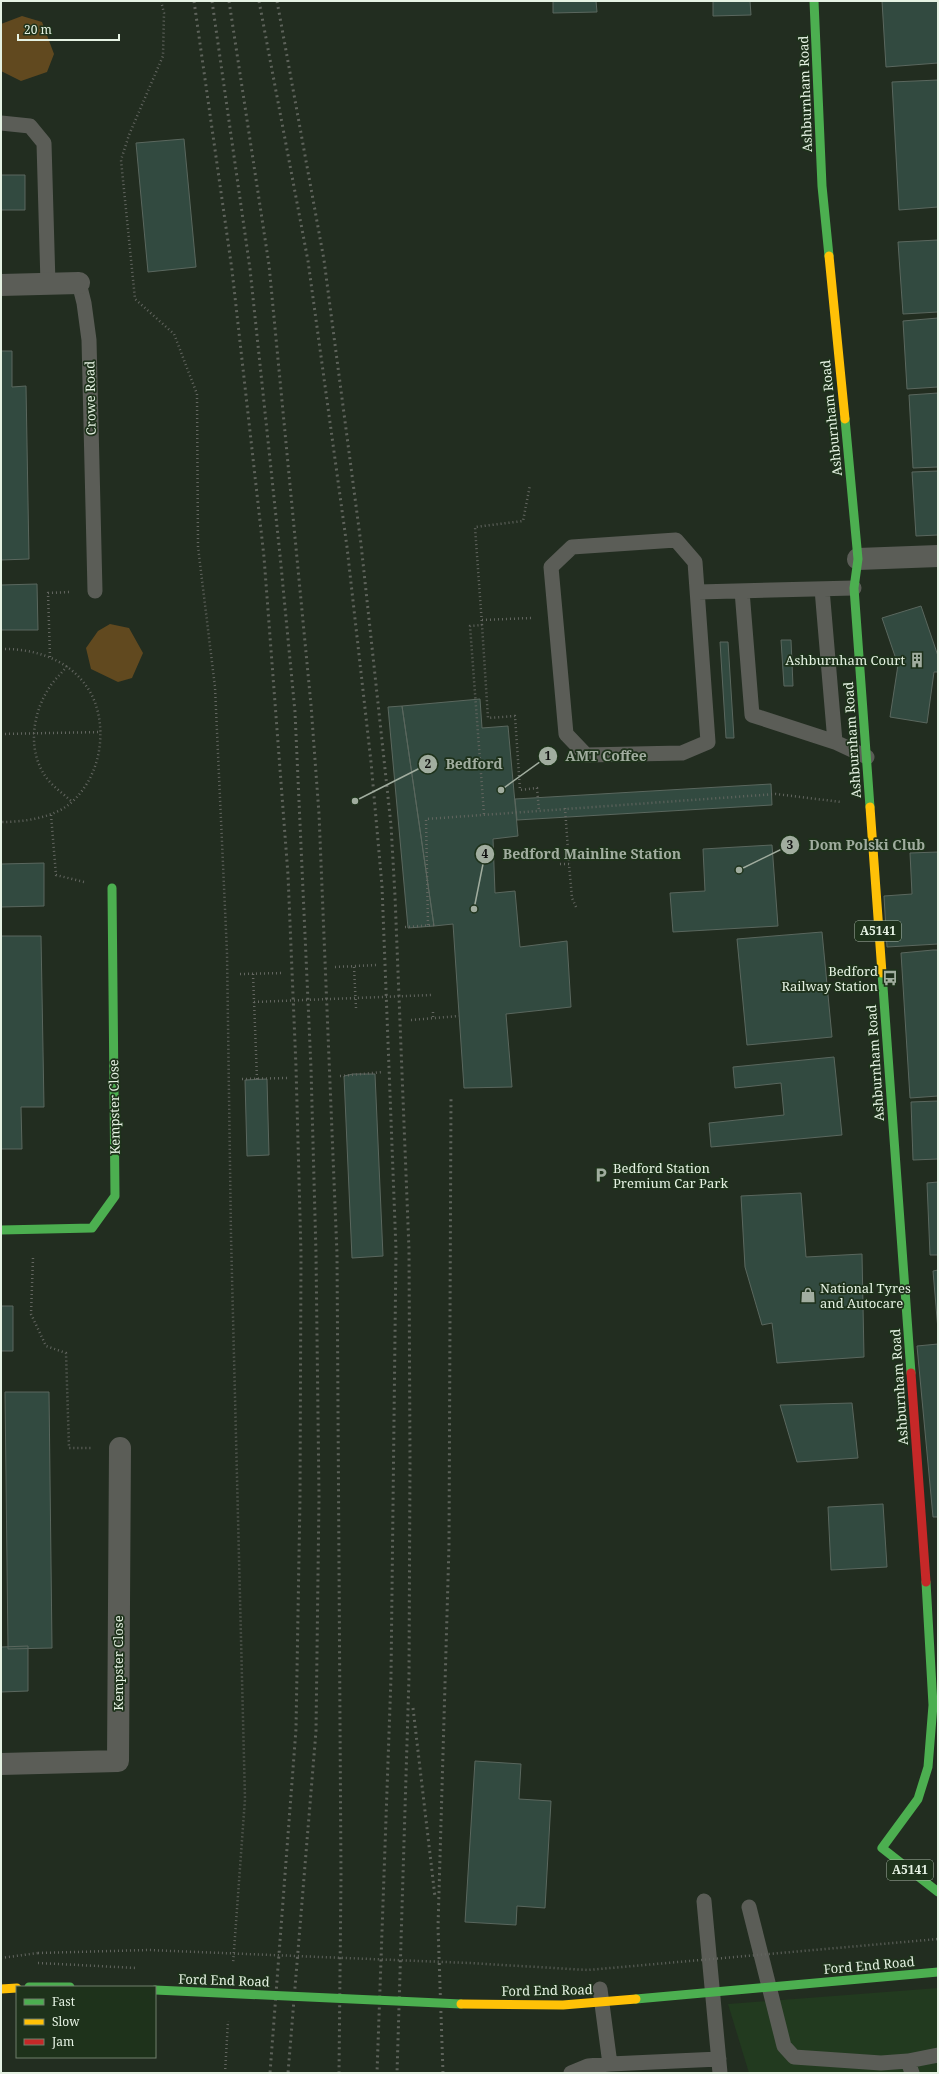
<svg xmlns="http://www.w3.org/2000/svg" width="939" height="2074" viewBox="0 0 939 2074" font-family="'Noto Serif',serif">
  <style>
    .built { fill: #223a1f }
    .green { fill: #61491f }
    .building { fill: #324a40; stroke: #5a675e }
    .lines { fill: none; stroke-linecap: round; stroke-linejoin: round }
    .path { stroke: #636660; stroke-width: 2.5; stroke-dasharray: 1 3; stroke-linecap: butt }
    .lane { stroke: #5b5d57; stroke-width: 15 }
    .street { stroke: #5b5d57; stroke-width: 22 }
    .fast { stroke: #4caf50; stroke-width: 9 }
    .slow { stroke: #ffc107; stroke-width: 9 }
    .jam { stroke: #c62828; stroke-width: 9 }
    .rail { stroke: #5e635b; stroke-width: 3; stroke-dasharray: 2 4; stroke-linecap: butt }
    .path-bridge { stroke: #636660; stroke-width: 2.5; stroke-dasharray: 1 3; stroke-linecap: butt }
    .fast-bridge { stroke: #4caf50; stroke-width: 9 }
    .slow-bridge { stroke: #ffc107; stroke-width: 9 }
    .labels { text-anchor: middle; stroke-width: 3.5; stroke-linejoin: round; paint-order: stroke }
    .shield { fill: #1e321b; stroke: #a9b8a7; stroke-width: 1 }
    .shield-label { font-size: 12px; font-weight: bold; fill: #e5f2e3 }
    .street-label { font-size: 13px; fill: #e5f2e3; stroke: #1e321b }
    .poi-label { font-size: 13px; fill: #e5f2e3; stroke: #1e321b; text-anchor: end }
    .leader { fill: none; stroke: #a1ad9f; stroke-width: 1.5 }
    .callout-dot { fill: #a1ad9f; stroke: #1e321b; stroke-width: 1.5 }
    .mark-label { font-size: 12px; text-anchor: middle; font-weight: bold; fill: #111 }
    .callout-label { font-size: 14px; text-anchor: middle; font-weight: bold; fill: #a1ad9f; stroke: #1e321b; stroke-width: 3.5; stroke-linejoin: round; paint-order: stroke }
  </style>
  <rect width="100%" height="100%" fill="#222d20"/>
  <path class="built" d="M 938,1988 L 938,2073 L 749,2073 L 728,2004 Z"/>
  <path class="green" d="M 22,16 L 42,22 L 54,54 L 47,72 L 21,81 L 1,71 L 1,24 Z
    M 110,624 L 129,628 L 143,653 L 132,678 L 118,682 L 91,669 L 86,648 L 98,631 Z"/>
  <path class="building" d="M 553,1 L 596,1 L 597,12 L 553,13 Z
    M 713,1 L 750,1 L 751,15 L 713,16 Z
    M 882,1 L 938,1 L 938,63 L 886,67 Z
    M 938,80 L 938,207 L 899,210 L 892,82 Z
    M 184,139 L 196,267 L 148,272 L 136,143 Z
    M 1,175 L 25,175 L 25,210 L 1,210 Z
    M 938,240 L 938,312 L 903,314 L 898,242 Z
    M 938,318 L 938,387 L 907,389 L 903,321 Z
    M 1,351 L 12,351 L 12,387 L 26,386 L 29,559 L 1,560 Z
    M 938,393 L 938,467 L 913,468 L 909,395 Z
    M 938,471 L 938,535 L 916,536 L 912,472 Z
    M 37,584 L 38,630 L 1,630 L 1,585 Z
    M 921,606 L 938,656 L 938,672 L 934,672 L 927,723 L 890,717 L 898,665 L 882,618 Z
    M 781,640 L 791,640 L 793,686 L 784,686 Z
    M 720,642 L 728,642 L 734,738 L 726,738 Z
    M 480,699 L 482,728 L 508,726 L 518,836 L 493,839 L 495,893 L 515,891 L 520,947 L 567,941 L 571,1007 L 506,1014 L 512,1087 L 464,1088 L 453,924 L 434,926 L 402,706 Z
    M 402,706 L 434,926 L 408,928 L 388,707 Z
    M 771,784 L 772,805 L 517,820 L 515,799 Z
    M 772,845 L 778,926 L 673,932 L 670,893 L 705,891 L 703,849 Z
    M 938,852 L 938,944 L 887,947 L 884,896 L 912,894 L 910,853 Z
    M 44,863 L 44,906 L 1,907 L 1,864 Z
    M 822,932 L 832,1037 L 747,1045 L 737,939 Z
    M 1,936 L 41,936 L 44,1107 L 21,1107 L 22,1149 L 1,1149 Z
    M 933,950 L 938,950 L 938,1096 L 910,1098 L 901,953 Z
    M 834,1057 L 842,1135 L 711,1147 L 709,1123 L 784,1115 L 781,1083 L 735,1088 L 733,1067 Z
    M 353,1074 L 375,1074 L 383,1256 L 352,1258 L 344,1076 Z
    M 267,1079 L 269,1155 L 247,1156 L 245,1080 Z
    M 938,1101 L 938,1159 L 913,1160 L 911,1102 Z
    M 938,1182 L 938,1255 L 930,1255 L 927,1183 Z
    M 801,1193 L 806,1257 L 862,1254 L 864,1357 L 777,1363 L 772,1323 L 762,1325 L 745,1267 L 741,1196 Z
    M 938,1270 L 938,1330 L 933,1271 Z
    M 1,1306 L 13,1306 L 13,1351 L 1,1351 Z
    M 938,1344 L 938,1517 L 933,1517 L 917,1346 Z
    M 5,1392 L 49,1392 L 52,1648 L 8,1649 Z
    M 852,1403 L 858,1458 L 797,1462 L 780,1405 Z
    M 883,1504 L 887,1567 L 831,1570 L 828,1507 Z
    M 28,1646 L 28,1691 L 1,1692 L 1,1647 Z
    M 475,1761 L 521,1764 L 519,1799 L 551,1801 L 545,1908 L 517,1906 L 516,1925 L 465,1922 Z"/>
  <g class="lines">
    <path class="path" d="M 161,1 L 164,13 L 163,56 L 129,135 L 121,160 L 135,299 L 174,334 L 197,394 L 198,547 L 215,687 L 227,953 L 231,1236 L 245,1799 L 233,1964
      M 482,620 L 531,618
      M 482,625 L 475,527 L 523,521 L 530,485
      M 1,649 C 59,648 105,681 100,743 C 98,765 89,786 72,802 C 54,818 24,822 1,822
      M 50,657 L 48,593 L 70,592
      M 67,666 C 61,674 54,680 49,688 C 31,716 27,755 49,781 C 56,789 65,795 72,802
      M 1,734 L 101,732
      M 565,808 L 569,864
      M 484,814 L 470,626 L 482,625 L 488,718 L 515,716 L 520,790 L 537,788 L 539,810
      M 51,815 L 56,875 L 84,882
      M 560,864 L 569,864 L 572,898 L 576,907
      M 428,925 L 426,819 L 776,794 L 841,802
      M 405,927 L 434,925
      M 335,967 L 377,965
      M 354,967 L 356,1008
      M 240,974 L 283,973
      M 253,974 L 257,1079
      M 433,1012 L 433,1018
      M 411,1020 L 459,1016
      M 340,1076 L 383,1072
      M 242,1079 L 287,1078
      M 33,1258 L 31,1314 L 46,1346 L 66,1353 L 69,1448 L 91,1448
      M 1,1958 L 38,1953
      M 225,2073 L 228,2021"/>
    <path class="lane" d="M 1,123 L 30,126 L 44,143 L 48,284
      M 79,283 L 84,303 L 89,340 L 95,591
      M 676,540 L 695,562 L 708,742 L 682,753 L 586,755 L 566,734 L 551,567 L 572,547 Z
      M 822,589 L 835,742
      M 742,591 L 752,715 L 835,742 L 867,757
      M 698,592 L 854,588
      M 704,1901 L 720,2073
      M 749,1907 L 784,2046 L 794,2057 L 881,2063 L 908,2061 L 912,2073
      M 600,1989 L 610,2064
      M 908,2061 L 938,2055
      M 571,2073 L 588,2066 L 610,2064 L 719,2059"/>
    <path class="street" d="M 1,285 L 79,283
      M 858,559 L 938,556
      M 1,1764 L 118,1761 L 120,1448"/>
    <path class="fast" d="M 814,1 L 822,186 L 829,256
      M 845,419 L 858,559 L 854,588 L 870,807
      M 882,973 L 911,1373
      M 1,1230 L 92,1228 L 115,1196 L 112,888
      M 926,1582 L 933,1705 L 928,1767 L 918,1799 L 882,1848 L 938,1892
      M 29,1987 L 70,1987"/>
    <path class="slow" d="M 829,256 L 845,419
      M 870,807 L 882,973
      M 1,1989 L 17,1988"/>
    <path class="jam" d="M 911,1373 L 926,1582"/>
    <path class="rail" d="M 194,1 L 232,270 L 264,557 L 288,875 L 296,1067 L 301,1254 L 300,1498 L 296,1729 L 270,2073
      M 212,1 L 250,269 L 280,555 L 295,712 L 311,1068 L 316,1254 L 319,1497 L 316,1731 L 288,2073
      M 229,1 L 269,265 L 311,705 L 319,814 L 337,1254 L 341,1877 L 339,2073
      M 259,1 L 308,261 L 347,547 L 371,762 L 382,886 L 396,1250 L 391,1677 L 377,2073
      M 277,1 L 324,260 L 361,544 L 391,825 L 395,896 L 409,1250 L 410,1461 L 409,1677 L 397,2073
      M 413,1708 L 435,1897
      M 443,2073 L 438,1927 L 449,1545 L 451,1097"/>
    <path class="path-bridge" d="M 254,1002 L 432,995
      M 38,1953 L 148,1950 L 469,1963 L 588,1970 L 938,1939
      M 38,1963 L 137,1968"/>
    <path class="fast-bridge" d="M 155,1990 L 461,2004
      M 636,1999 L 938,1972"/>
    <path class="slow-bridge" d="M 461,2004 L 563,2005 L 636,1999"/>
  </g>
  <defs>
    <g id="building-bare" transform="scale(1.2)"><path d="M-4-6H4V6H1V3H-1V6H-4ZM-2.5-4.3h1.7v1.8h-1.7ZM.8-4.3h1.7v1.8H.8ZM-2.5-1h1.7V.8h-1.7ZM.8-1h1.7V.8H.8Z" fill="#a1ad9f" stroke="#1e321b" stroke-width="2.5" paint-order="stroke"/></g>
    <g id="bus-bare" transform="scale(1.2)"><path d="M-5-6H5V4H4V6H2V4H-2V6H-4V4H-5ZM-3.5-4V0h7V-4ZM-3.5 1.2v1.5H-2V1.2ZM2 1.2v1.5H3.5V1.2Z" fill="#a1ad9f" stroke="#1e321b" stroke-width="2.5" paint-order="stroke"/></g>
    <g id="parking-bare" transform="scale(1.2)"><path d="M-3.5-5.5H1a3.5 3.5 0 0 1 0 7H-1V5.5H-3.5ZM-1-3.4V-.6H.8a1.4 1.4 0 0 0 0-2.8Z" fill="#a1ad9f" stroke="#1e321b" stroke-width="2.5" paint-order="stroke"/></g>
    <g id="shop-bare" transform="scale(1.2)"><path d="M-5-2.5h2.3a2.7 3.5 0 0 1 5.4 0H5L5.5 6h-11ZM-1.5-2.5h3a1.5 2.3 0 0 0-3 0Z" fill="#a1ad9f" stroke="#1e321b" stroke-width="2.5" paint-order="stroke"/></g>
  </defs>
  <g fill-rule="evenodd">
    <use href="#building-bare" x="917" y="660"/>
    <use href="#bus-bare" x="890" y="978"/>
    <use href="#parking-bare" x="601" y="1175"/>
    <use href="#shop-bare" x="808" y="1295"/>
  </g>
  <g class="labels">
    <g class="shield">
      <rect x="855" y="921" width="46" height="20" rx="3"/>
      <rect x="887" y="1860" width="46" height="20" rx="3"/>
    </g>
    <g class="shield-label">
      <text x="878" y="935">A5141</text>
      <text x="910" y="1874">A5141</text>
    </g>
    <g class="street-label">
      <text transform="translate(805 94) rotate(-92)" y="5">Ashburnham Road</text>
      <text transform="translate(90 398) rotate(-91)" y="5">Crowe Road</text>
      <text transform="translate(831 418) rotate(-96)" y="5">Ashburnham Road</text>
      <text transform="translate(852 740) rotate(-94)" y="5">Ashburnham Road</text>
      <text transform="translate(875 1063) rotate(-94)" y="5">Ashburnham Road</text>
      <text transform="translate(114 1107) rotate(-91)" y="5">Kempster Close</text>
      <text transform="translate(899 1387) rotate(-94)" y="5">Ashburnham Road</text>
      <text transform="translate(118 1663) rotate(-90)" y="5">Kempster Close</text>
      <text transform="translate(869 1965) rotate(-5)" y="5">Ford End Road</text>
      <text transform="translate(224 1980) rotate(2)" y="5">Ford End Road</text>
      <text transform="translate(547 1990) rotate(-1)" y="5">Ford End Road</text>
    </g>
    <g class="poi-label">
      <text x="905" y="665">Ashburnham Court</text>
      <text x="878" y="976">Bedford<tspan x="878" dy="15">Railway Station</tspan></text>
      <text x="613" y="1173" text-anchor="start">Bedford Station<tspan x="613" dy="15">Premium Car Park</tspan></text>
      <text x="820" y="1293" text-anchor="start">National Tyres<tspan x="820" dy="15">and Autocare</tspan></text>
    </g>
  </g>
  <path class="leader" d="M501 790L548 756M355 801L428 764M739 870L790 845M474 909L485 854"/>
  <g class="callout-dot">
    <circle cx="501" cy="790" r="4"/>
    <circle cx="355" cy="801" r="4"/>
    <circle cx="739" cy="870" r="4"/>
    <circle cx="474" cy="909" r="4"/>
    <circle cx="548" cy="756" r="10"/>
    <circle cx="428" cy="764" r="10"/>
    <circle cx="790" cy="845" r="10"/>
    <circle cx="485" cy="854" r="10"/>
  </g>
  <g class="mark-label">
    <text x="548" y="760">1</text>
    <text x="428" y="768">2</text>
    <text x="790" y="849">3</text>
    <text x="485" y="858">4</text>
  </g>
  <g class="callout-label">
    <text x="606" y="761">AMT Coffee</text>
    <text x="474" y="769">Bedford</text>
    <text x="867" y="850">Dom Polski Club</text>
    <text x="592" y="859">Bedford Mainline Station</text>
  </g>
  <rect width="939" height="2074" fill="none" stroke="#e5f2e3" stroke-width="4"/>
  <rect x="16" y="1986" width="140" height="72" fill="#1e321b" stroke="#6e7f6b"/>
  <rect x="24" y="1999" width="20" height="6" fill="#4caf50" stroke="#6e7f6b"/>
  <text x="52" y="2006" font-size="12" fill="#e5f2e3">Fast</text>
  <rect x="24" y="2019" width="20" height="6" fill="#ffc107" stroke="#6e7f6b"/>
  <text x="52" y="2026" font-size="12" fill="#e5f2e3">Slow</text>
  <rect x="24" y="2039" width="20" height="6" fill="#c62828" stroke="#6e7f6b"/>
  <text x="52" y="2046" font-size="12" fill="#e5f2e3">Jam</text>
  <path d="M18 34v6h101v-6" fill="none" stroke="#e5f2e3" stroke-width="2"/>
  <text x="24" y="34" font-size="12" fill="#e5f2e3" stroke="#1e321b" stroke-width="3" paint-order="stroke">20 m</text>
</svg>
